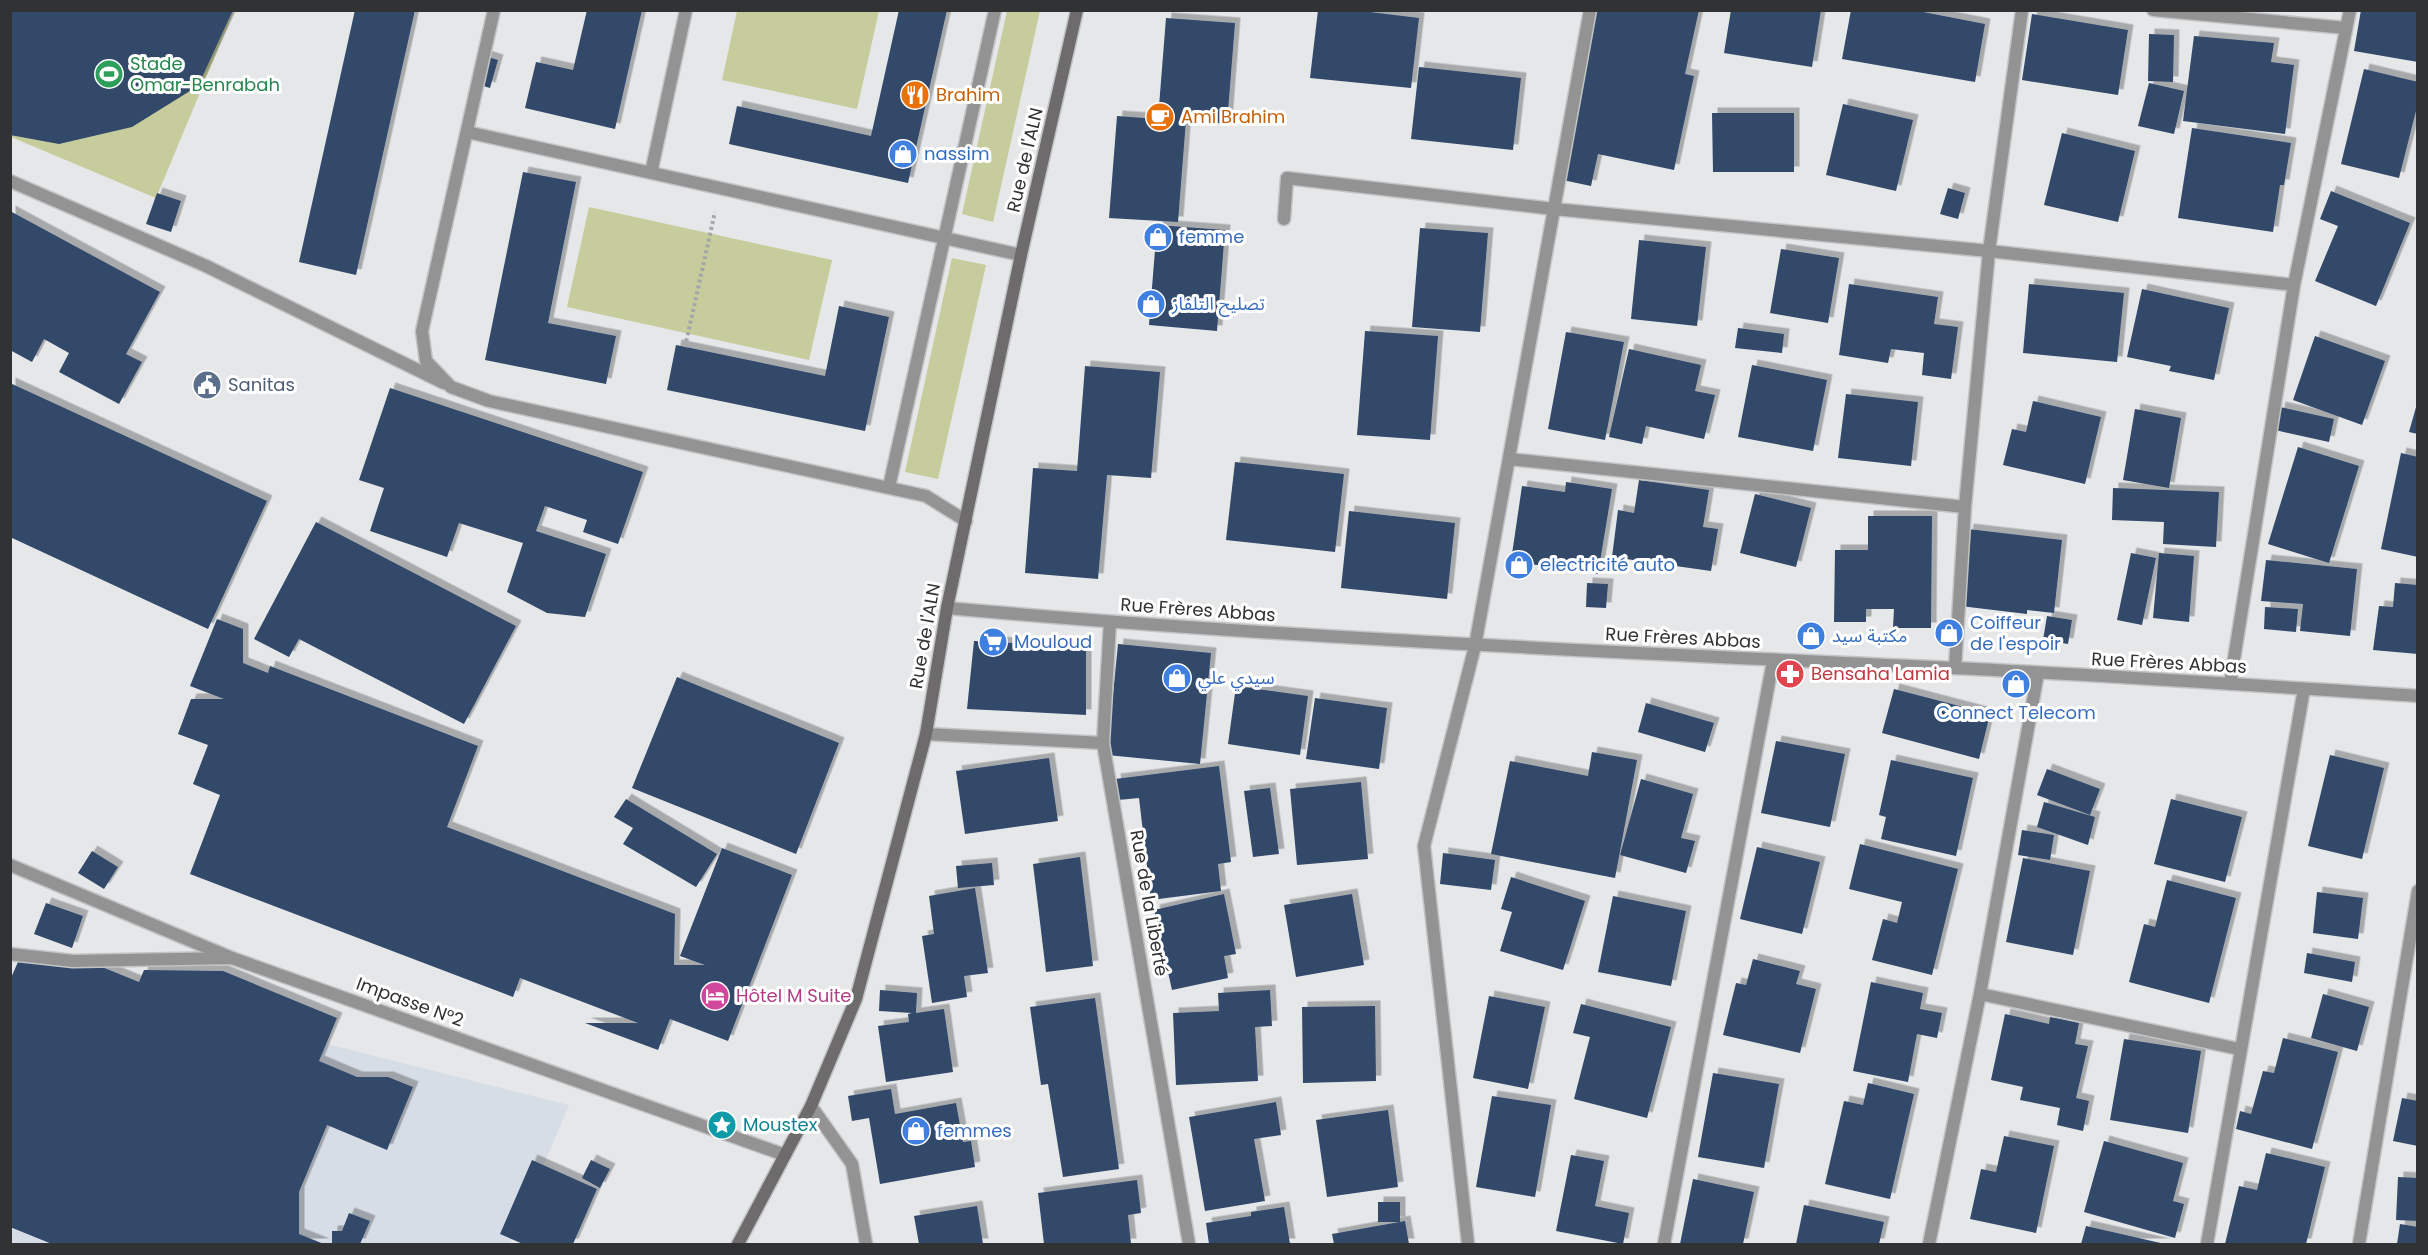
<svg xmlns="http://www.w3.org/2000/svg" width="2428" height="1255" viewBox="0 0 2428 1255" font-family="Poppins,'Noto Sans Arabic',sans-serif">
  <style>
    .built { fill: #d7dde6 }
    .green { fill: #c7cc9d }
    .building { fill: #31486a; filter: url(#shadow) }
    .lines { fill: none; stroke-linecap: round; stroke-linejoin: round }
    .lane-casing { stroke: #c1c3c5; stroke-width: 15 }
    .street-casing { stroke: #c1c3c5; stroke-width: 15 }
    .secondary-casing { stroke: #c1c3c5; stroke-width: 15 }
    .path { stroke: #a5a6a8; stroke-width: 4; stroke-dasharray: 3 3; stroke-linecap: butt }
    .lane { stroke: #949393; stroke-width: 12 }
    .street { stroke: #949393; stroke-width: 12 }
    .secondary { stroke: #6d6b6c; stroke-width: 12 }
    .labels { text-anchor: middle; stroke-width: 6; stroke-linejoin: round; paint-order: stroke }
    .leisure-label { font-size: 18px; fill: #27864d; stroke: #fff; text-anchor: start }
    .food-label { font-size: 18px; fill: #c56008; stroke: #fff; text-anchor: start }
    .shop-label { font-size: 18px; fill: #366cbe; stroke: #fff; text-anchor: start }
    .street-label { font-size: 18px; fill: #313233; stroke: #fff }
    .service-label { font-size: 18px; fill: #4e5e75; stroke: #fff; text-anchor: start }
    .health-label { font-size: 18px; fill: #be3a42; stroke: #fff; text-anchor: start }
    .hotel-label { font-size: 18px; fill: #b23c85; stroke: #fff; text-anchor: start }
    .culture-label { font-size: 18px; fill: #0d838f; stroke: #fff; text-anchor: start }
  </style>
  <defs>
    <filter id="shadow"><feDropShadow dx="5.5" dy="-5.5" stdDeviation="0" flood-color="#0004"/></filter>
  </defs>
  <rect width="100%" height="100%" fill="#e5e7e9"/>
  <path class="built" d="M 311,1040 L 569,1105 L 510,1244 L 11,1244 L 10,1057 Z"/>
  <path class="green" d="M 10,11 L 234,11 L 156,198 L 11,137 Z
    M 737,11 L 879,11 L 857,109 L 722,80 Z
    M 1007,11 L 1040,11 L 993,222 L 962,214 Z
    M 589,207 L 832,260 L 809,360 L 567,307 Z
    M 952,258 L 986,265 L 938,479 L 905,472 Z"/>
  <path class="building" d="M 10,10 L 233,10 L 198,86 L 132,127 L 59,144 L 10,135 Z
    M 355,10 L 415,10 L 356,275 L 299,262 Z
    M 587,10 L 642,10 L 615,129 L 525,108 L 536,62 L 573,70 Z
    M 899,10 L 947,10 L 908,183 L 729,144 L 737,106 L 871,136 Z
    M 1318,10 L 1354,10 L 1419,18 L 1411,88 L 1310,78 Z
    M 1594,10 L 1699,10 L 1685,74 L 1694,76 L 1674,170 L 1598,154 L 1591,186 L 1558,179 Z
    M 1731,10 L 1821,10 L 1812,67 L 1724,53 Z
    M 1851,10 L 1913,10 L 1985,24 L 1975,82 L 1842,59 Z
    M 2361,10 L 2418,10 L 2418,62 L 2354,51 Z
    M 2032,14 L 2128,30 L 2118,95 L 2022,80 Z
    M 1166,18 L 1235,23 L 1227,124 L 1186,120 L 1178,222 L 1109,218 L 1117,116 L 1158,119 Z
    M 2149,34 L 2174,35 L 2173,82 L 2148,81 Z
    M 2194,36 L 2274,43 L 2271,62 L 2294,65 L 2285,134 L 2183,121 Z
    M 485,56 L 498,60 L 490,88 L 477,84 Z
    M 1419,67 L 1521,78 L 1513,150 L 1411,139 Z
    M 2364,69 L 2418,82 L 2418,103 L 2399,178 L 2341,164 Z
    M 2149,83 L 2184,91 L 2174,134 L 2138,126 Z
    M 1843,104 L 1913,120 L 1896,191 L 1826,175 Z
    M 1712,113 L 1794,113 L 1794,172 L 1713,172 Z
    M 2192,128 L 2291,143 L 2284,185 L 2280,185 L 2273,232 L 2178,218 Z
    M 2062,133 L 2135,151 L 2118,222 L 2044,205 Z
    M 523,172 L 576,182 L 548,323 L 616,336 L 606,384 L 485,360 Z
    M 1948,188 L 1965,193 L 1958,219 L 1940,214 Z
    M 2331,191 L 2410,223 L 2376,306 L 2315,281 L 2338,226 L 2320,219 Z
    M 157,193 L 181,201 L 171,232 L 146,224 Z
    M 10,211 L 160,292 L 126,354 L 142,362 L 119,404 L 59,372 L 69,353 L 44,339 L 32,362 L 10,350 Z
    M 1157,225 L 1225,230 L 1217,331 L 1149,325 Z
    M 1420,228 L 1488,233 L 1480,332 L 1412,327 Z
    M 1639,240 L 1706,247 L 1697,326 L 1631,319 Z
    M 1781,249 L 1839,258 L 1828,323 L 1770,313 Z
    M 1849,284 L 1938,297 L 1934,324 L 1958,327 L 1951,379 L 1922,375 L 1924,353 L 1891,349 L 1888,363 L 1839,355 Z
    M 2029,284 L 2124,293 L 2117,362 L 2023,353 Z
    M 2142,289 L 2229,308 L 2214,380 L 2169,371 L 2171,366 L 2127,357 Z
    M 839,306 L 889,317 L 865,431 L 667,390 L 676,345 L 825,376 Z
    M 1738,328 L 1784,334 L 1782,353 L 1735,348 Z
    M 1365,331 L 1438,336 L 1430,440 L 1357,435 Z
    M 1566,332 L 1624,342 L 1605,440 L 1548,429 Z
    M 2315,336 L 2385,361 L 2362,425 L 2293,400 Z
    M 1629,349 L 1701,365 L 1695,391 L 1715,395 L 1704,439 L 1646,426 L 1642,444 L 1609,437 Z
    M 1752,365 L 1827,380 L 1813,451 L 1738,437 Z
    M 1085,366 L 1160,372 L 1151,478 L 1107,475 L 1098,579 L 1025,573 L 1033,468 L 1077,471 Z
    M 10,383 L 267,501 L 208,629 L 10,537 Z
    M 390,388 L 643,472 L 618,544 L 583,532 L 587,520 L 545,506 L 536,531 L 606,554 L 585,617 L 547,613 L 507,592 L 523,543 L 459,523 L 447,557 L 370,531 L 384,488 L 359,480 Z
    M 1846,394 L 1918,402 L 1911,466 L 1838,458 Z
    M 2418,400 L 2418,434 L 2409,432 Z
    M 2033,401 L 2101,417 L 2085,484 L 2003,465 L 2012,429 L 2026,432 Z
    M 2280,407 L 2334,419 L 2329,442 L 2275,430 Z
    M 2135,409 L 2181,418 L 2169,488 L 2123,480 Z
    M 2298,447 L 2359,466 L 2329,563 L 2268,544 Z
    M 2401,453 L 2418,457 L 2418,557 L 2381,549 Z
    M 1235,462 L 1344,474 L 1335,552 L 1226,540 Z
    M 1639,480 L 1709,490 L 1703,527 L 1718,529 L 1711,571 L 1612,557 L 1618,510 L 1634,513 Z
    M 1566,482 L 1612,489 L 1598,574 L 1511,561 L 1522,486 L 1565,492 Z
    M 2113,488 L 2219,492 L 2216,547 L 2163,544 L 2164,522 L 2112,520 Z
    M 1755,494 L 1811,508 L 1796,567 L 1740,553 Z
    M 1349,511 L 1455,523 L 1447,599 L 1341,588 Z
    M 1868,516 L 1932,516 L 1931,628 L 1893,628 L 1894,609 L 1866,609 L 1866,622 L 1834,622 L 1835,550 L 1868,550 Z
    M 316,522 L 516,626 L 464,724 L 299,639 L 289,657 L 254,639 Z
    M 1968,529 L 2062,540 L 2054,613 L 2027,610 L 2027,614 L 1960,606 Z
    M 2131,553 L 2156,558 L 2142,625 L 2117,620 Z
    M 2159,553 L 2194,556 L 2189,622 L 2153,618 Z
    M 2266,560 L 2357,569 L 2350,636 L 2300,631 L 2303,604 L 2261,601 Z
    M 1587,583 L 1608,584 L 1606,608 L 1586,607 Z
    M 2395,583 L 2418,585 L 2418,654 L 2373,650 L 2379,606 L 2393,607 Z
    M 2265,607 L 2298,609 L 2296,632 L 2264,629 Z
    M 2047,616 L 2072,620 L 2068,644 L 2043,640 Z
    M 217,619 L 243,629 L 243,663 L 268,673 L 270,666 L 478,746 L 447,827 L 675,914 L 674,965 L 705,965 L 680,956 L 722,848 L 792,875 L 728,1041 L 670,1019 L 658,1050 L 585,1023 L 638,1023 L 520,978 L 513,997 L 190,874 L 220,795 L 193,784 L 208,745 L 178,734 L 191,699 L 224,699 L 190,686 Z
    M 974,641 L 1086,647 L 1086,715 L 967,709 Z
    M 1118,644 L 1211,653 L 1200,764 L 1107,755 Z
    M 677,677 L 839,743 L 796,854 L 632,788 Z
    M 1236,686 L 1308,696 L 1300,755 L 1228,744 Z
    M 1894,689 L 1990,714 L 1979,759 L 1882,733 Z
    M 1315,698 L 1387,708 L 1379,769 L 1306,759 Z
    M 1646,703 L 1714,723 L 1705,752 L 1638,732 Z
    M 1776,741 L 1845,754 L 1830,827 L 1761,813 Z
    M 1592,752 L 1637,760 L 1615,878 L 1491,854 L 1510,761 L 1588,776 Z
    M 2330,755 L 2384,768 L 2362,859 L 2308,846 Z
    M 1049,758 L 1058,821 L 965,834 L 956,771 Z
    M 1891,760 L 1973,778 L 1956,856 L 1881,839 L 1886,817 L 1879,815 Z
    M 1219,766 L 1231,862 L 1218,864 L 1221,891 L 1151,900 L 1139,798 L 1118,800 L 1115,779 Z
    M 2047,769 L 2100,789 L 2090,815 L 2037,795 Z
    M 1641,779 L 1693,794 L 1681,838 L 1695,841 L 1686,873 L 1620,855 Z
    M 1361,782 L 1368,859 L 1297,865 L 1290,789 Z
    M 1270,788 L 1279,854 L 1253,857 L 1244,791 Z
    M 626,799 L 717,854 L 696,887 L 623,844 L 633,828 L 614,817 Z
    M 2171,799 L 2242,817 L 2225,882 L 2154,864 Z
    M 2044,802 L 2095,817 L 2088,845 L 2037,827 Z
    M 2022,830 L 2054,835 L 2050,860 L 2018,855 Z
    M 1860,844 L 1958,869 L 1932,975 L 1872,960 L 1883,919 L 1897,923 L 1902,902 L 1849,889 Z
    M 1757,847 L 1820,862 L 1802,934 L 1740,919 Z
    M 92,851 L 118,867 L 104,889 L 78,873 Z
    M 1443,853 L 1495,860 L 1491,890 L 1440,884 Z
    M 1080,857 L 1093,966 L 1046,972 L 1033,864 Z
    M 2023,858 L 2090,871 L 2073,955 L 2006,942 Z
    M 992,863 L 994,885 L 958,888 L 956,866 Z
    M 1511,877 L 1585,901 L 1563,970 L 1500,951 L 1512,912 L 1501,909 Z
    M 2167,880 L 2236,898 L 2209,1003 L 2129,982 L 2144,924 L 2155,927 Z
    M 975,888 L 988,973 L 964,976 L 967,997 L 932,1003 L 922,936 L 934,934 L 929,896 Z
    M 2317,892 L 2363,898 L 2358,939 L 2313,933 Z
    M 1224,894 L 1236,954 L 1224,956 L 1228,978 L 1172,990 L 1154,910 Z
    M 1352,894 L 1364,965 L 1296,977 L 1284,905 Z
    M 1613,896 L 1686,911 L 1671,986 L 1598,972 Z
    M 46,903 L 83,916 L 72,948 L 34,934 Z
    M 2307,953 L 2355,962 L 2352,982 L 2304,973 Z
    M 1753,959 L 1800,971 L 1796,984 L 1816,989 L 1800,1053 L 1723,1035 L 1736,983 L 1746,985 Z
    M 18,962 L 92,963 L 139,982 L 144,970 L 223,971 L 337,1018 L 319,1061 L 357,1077 L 388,1077 L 413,1087 L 387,1150 L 327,1125 L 299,1192 L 299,1234 L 324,1244 L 52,1244 L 10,1227 L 10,980 Z
    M 1871,982 L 1923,993 L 1920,1009 L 1942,1013 L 1937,1038 L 1917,1034 L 1908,1082 L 1853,1071 Z
    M 880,990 L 917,993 L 916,1013 L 944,1009 L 953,1072 L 886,1082 L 878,1026 L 909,1022 L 908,1014 L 912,1013 L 879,1011 Z
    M 1270,990 L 1272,1026 L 1255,1027 L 1258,1081 L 1176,1085 L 1173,1013 L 1219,1011 L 1218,993 Z
    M 2323,994 L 2369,1007 L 2357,1051 L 2311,1038 Z
    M 1489,996 L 1545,1007 L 1528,1089 L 1473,1078 Z
    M 1095,998 L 1119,1169 L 1063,1177 L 1048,1084 L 1041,1085 L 1030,1007 Z
    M 1581,1004 L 1671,1027 L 1647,1118 L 1574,1099 L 1590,1037 L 1573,1033 Z
    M 1375,1006 L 1376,1081 L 1303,1083 L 1302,1007 Z
    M 2005,1014 L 2049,1024 L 2050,1017 L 2079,1023 L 2075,1044 L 2088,1046 L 2076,1098 L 2089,1101 L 2083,1131 L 2057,1125 L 2060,1108 L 2020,1100 L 2023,1087 L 1991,1080 Z
    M 2283,1038 L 2338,1052 L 2312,1149 L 2236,1129 L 2240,1111 L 2251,1114 L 2263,1071 L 2274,1073 Z
    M 2124,1039 L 2201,1051 L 2188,1133 L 2110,1120 Z
    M 1713,1073 L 1779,1084 L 1764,1168 L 1698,1157 Z
    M 1868,1083 L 1914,1094 L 1890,1199 L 1825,1184 L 1844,1101 L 1863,1105 Z
    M 891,1089 L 895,1114 L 956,1103 L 963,1142 L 971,1141 L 975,1167 L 880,1184 L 869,1118 L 852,1121 L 848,1096 Z
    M 1492,1096 L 1551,1105 L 1535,1197 L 1476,1187 Z
    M 2402,1098 L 2418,1101 L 2418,1146 L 2393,1141 Z
    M 1276,1102 L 1281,1135 L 1254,1139 L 1265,1201 L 1205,1211 L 1189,1117 Z
    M 1388,1110 L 1398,1187 L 1327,1197 L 1316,1120 Z
    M 2004,1136 L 2054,1146 L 2036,1233 L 1970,1219 L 1981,1169 L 1996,1172 Z
    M 2104,1141 L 2183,1163 L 2173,1201 L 2184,1204 L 2175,1238 L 2084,1212 Z
    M 2266,1153 L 2325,1167 L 2306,1244 L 2225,1244 L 2239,1186 L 2257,1190 Z
    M 1571,1155 L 1604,1161 L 1595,1206 L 1629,1213 L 1623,1244 L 1556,1231 Z
    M 532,1160 L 597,1189 L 573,1244 L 523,1244 L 500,1234 Z
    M 591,1160 L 610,1169 L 600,1188 L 582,1178 Z
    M 2398,1177 L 2418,1178 L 2418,1221 L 2396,1220 Z
    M 1693,1179 L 1754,1192 L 1743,1244 L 1680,1244 Z
    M 1137,1180 L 1141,1213 L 1128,1215 L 1131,1244 L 1044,1244 L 1038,1193 Z
    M 1378,1202 L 1400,1202 L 1400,1222 L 1378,1222 Z
    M 1804,1205 L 1884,1222 L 1879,1244 L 1796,1244 Z
    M 977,1206 L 983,1244 L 919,1244 L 914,1216 Z
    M 1284,1207 L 1290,1244 L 1209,1244 L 1206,1223 L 1251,1216 L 1251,1212 Z
    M 349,1213 L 370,1221 L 360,1244 L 332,1244 L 332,1231 L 342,1231 Z
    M 1405,1221 L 1409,1244 L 1334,1244 L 1332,1234 Z
    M 2400,1224 L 2418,1227 L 2418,1244 L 2397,1244 Z
    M 2086,1226 L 2165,1244 L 2081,1244 Z"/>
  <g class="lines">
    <g class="lane-casing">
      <path id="lane" d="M 1284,219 L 1287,178 L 1554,209
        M 10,865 L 232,958"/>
    </g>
    <g class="street-casing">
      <path id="street" d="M 494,10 L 422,331 L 426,361 L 451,387 L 489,401 L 926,496 L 966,521
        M 2153,10 L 2346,28
        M 467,132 L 1021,255
        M 651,173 L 686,10
        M 10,181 L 206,266 L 444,383
        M 1554,209 L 1989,251 L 2294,285
        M 1509,459 L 1965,507
        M 889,487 L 995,10
        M 947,608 C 1282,638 1617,652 1952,668 C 2107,675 2262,686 2418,696
        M 1955,668 L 1965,507 L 1989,251 L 2022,10
        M 2230,684 L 2294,285 L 2350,10
        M 926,734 L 1103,743 L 1189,1244
        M 1103,743 L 1110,622
        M 10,954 L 73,961 L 232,958 L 785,1155
        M 1980,994 L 2239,1049
        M 811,1106 L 852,1164 L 866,1244
        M 1468,1244 L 1424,846 L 1475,646 L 1590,10
        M 1664,1244 L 1773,661
        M 1929,1244 L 1980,994 L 2038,673
        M 2207,1244 L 2304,689
        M 2359,1244 L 2418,891"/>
    </g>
    <g class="secondary-casing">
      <path id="secondary" d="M 738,1244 L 811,1106 L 856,999 L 926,734 L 947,608 L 1021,255 L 1077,10"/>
    </g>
    <path class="path" d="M 685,347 L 715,212"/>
    <use href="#lane" class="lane"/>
    <use href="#street" class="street"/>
    <use href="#secondary" class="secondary"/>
  </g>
  <defs>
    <g id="stadium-disc" transform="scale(1.5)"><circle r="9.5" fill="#2e9e5b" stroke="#fff"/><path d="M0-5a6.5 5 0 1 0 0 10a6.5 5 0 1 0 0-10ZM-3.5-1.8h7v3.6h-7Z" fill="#fff"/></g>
    <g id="restaurant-disc" transform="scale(1.5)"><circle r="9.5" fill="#e8710a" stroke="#fff"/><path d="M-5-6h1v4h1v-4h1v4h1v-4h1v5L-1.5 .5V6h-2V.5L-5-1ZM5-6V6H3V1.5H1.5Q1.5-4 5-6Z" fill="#fff"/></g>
    <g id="cafe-disc" transform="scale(1.5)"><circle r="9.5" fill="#e8710a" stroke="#fff"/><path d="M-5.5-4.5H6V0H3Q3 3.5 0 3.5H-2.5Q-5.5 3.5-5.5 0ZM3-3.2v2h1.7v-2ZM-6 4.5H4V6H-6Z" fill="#fff"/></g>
    <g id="shop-disc" transform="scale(1.5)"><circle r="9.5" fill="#3f7fe0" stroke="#fff"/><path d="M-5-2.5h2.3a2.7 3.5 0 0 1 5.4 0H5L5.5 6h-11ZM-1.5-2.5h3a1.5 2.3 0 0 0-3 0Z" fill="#fff"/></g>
    <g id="civic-disc" transform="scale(1.5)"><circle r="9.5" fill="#5c6f8a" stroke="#fff"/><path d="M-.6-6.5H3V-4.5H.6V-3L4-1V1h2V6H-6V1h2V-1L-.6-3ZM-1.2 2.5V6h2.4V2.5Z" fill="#fff"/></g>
    <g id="supermarket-disc" transform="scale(1.5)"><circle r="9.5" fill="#3f7fe0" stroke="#fff"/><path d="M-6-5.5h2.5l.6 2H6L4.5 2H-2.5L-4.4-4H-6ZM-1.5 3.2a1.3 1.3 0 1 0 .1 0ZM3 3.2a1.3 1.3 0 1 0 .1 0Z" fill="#fff"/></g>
    <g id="pharmacy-disc" transform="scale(1.5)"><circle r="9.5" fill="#e0444e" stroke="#fff"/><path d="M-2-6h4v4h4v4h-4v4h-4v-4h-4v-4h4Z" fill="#fff"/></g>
    <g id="hotel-disc" transform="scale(1.5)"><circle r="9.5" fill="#d1479c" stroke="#fff"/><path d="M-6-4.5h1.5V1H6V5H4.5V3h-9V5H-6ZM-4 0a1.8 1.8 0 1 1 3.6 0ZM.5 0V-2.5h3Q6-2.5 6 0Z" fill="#fff"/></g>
    <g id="sight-disc" transform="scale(1.5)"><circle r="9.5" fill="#0f9aa8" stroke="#fff"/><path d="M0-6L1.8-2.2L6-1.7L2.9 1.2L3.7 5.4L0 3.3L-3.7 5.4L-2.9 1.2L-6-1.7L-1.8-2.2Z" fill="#fff"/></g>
  </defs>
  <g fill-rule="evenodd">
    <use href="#stadium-disc" x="109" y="74"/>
    <use href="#restaurant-disc" x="915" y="95"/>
    <use href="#cafe-disc" x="1160" y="117"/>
    <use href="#shop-disc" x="903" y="154"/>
    <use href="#shop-disc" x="1158" y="237"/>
    <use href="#shop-disc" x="1151" y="304"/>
    <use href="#civic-disc" x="207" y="385"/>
    <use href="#shop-disc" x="1519" y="565"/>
    <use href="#shop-disc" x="1949" y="633"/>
    <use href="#shop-disc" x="1811" y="636"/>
    <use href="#supermarket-disc" x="993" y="642"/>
    <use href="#pharmacy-disc" x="1790" y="674"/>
    <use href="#shop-disc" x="1177" y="678"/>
    <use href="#shop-disc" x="2016" y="684"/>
    <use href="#hotel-disc" x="715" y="996"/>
    <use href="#sight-disc" x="722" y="1125"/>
    <use href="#shop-disc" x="916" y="1131"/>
  </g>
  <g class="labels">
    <g class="leisure-label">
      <text x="130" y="70">Stade<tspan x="130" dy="21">Omar-Benrabah</tspan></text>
    </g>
    <g class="food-label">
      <text x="936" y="101">Brahim</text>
      <text x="1181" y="123">Ami Brahim</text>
    </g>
    <g class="shop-label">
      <text x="924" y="160">nassim</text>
      <text x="1179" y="243">femme</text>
      <text x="1172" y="310">تصليح التلفاز</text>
      <text x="1540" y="571">electricité auto</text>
      <text x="1970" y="629">Coiffeur<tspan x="1970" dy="21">de l'espoir</tspan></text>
      <text x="1832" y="642">مكتبة سيد</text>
      <text x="1014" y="648">Mouloud</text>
      <text x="1198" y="684">سيدي علي</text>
      <text x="2016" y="719" text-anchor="middle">Connect Telecom</text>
      <text x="937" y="1137">femmes</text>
    </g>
    <g class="street-label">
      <text transform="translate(1025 160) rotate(-77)" y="6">Rue de l'ALN</text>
      <text transform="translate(1198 610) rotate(4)" y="6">Rue Frères Abbas</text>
      <text transform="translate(925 636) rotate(-80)" y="6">Rue de l'ALN</text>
      <text transform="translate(1683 638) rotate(3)" y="6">Rue Frères Abbas</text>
      <text transform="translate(2169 663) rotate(3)" y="6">Rue Frères Abbas</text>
      <text transform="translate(1149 903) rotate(80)" y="6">Rue de la Liberté</text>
      <text transform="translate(410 1002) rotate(20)" y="6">Impasse N°2</text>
    </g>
    <g class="service-label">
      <text x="228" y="391">Sanitas</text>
    </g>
    <g class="health-label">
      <text x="1811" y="680">Bensaha Lamia</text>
    </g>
    <g class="hotel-label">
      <text x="736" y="1002">Hôtel M Suite</text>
    </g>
    <g class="culture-label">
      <text x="743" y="1131">Moustex</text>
    </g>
  </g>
  <rect width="2428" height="1255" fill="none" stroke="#313233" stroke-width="24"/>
</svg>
